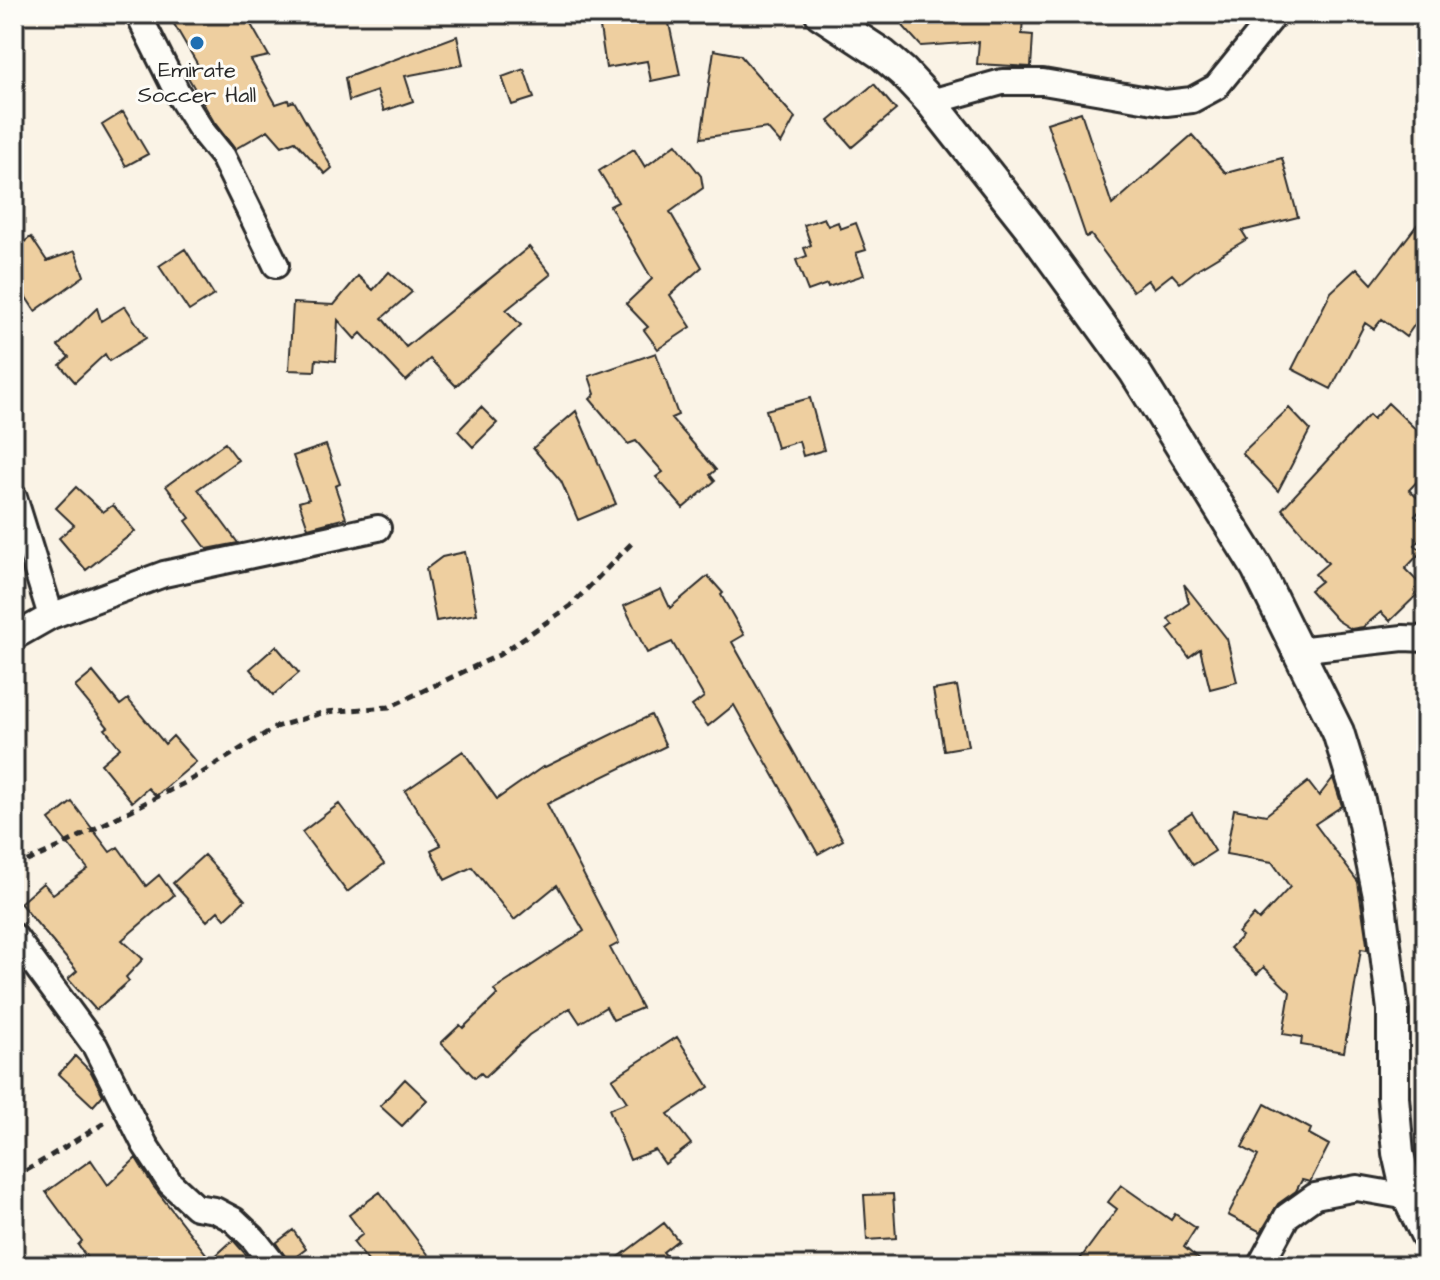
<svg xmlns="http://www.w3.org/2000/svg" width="1440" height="1280" viewBox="0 0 1440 1280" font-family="'Architects Daughter',sans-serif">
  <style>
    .building { fill: #eecfa0; stroke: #2b2b2b; stroke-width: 2 }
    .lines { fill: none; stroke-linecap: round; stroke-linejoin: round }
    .minor-casing { stroke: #2b2b2b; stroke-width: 30 }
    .tertiary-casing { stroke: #2b2b2b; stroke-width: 36 }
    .path { stroke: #2b2b2b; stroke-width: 5; stroke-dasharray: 8 6; stroke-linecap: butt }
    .minor { stroke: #fdfcf7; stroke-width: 24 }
    .tertiary { stroke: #fdfcf7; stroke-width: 30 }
    .poi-dot { fill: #1f6fb2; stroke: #fdfcf7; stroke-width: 3 }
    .labels { text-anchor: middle; stroke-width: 6; stroke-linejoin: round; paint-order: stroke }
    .poi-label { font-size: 22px; fill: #2b2b2b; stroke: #fdfcf7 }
  </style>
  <rect width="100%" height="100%" fill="#faf3e6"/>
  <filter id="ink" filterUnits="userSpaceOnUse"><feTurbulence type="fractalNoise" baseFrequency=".0125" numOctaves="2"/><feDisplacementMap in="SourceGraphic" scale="16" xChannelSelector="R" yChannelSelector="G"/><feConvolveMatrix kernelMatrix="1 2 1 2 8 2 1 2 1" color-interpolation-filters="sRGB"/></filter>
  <g filter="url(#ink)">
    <path class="building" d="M 191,14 L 245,14 L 269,56 L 251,60 L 276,104 L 288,100 L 289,103 L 294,101 L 332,168 L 325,174 L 295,141 L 282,146 L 268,130 L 235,149 L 214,122 L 185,72 L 198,65 L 174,24 Z
      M 598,14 L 628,14 L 630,22 L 667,14 L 680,75 L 651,81 L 647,61 L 606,68 Z
      M 915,14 L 1023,14 L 1022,34 L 1033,35 L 1031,67 L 977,64 L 979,42 L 921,46 L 903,26 Z
      M 457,36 L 463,65 L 405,76 L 413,101 L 384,111 L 377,91 L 349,101 L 345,78 Z
      M 714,50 L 740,55 L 795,118 L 781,144 L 767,128 L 701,138 Z
      M 524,69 L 534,98 L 512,105 L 502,77 Z
      M 874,84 L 896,110 L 852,147 L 829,121 Z
      M 123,112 L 148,154 L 126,166 L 102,125 Z
      M 1081,112 L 1112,205 L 1192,135 L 1226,173 L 1282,158 L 1298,217 L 1242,231 L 1247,239 L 1199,268 L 1180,283 L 1172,274 L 1154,288 L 1148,280 L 1133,291 L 1091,235 L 1086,237 L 1047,123 Z
      M 676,144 L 701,176 L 703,188 L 670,212 L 702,267 L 670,295 L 691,327 L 658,349 L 644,330 L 648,327 L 626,304 L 652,279 L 610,206 L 618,202 L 599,171 L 634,149 L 645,167 Z
      M 1426,213 L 1426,308 L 1406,337 L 1382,319 L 1374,329 L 1365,323 L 1331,389 L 1292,369 L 1331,292 L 1357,268 L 1372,284 Z
      M 824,218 L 828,226 L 838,222 L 840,229 L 856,223 L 866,250 L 856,253 L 864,275 L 828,287 L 827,284 L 808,291 L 796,260 L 807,256 L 804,248 L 811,245 L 804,225 Z
      M 31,237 L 47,261 L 75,251 L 84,276 L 35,311 L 14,279 L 14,249 Z
      M 529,247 L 551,274 L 506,310 L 521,325 L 456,386 L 430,359 L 406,381 L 361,333 L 355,339 L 338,320 L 336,361 L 316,359 L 315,371 L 289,370 L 293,303 L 334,305 L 358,276 L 373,290 L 389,272 L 412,292 L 382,318 L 406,347 Z
      M 185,249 L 214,295 L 189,311 L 159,266 Z
      M 125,306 L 146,338 L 109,361 L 105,354 L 75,382 L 60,365 L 69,357 L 58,346 L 97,308 L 101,321 Z
      M 656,353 L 678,415 L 671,418 L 716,470 L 710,475 L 715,481 L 683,508 L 656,477 L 663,472 L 636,441 L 628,444 L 590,399 L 595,394 L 589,376 Z
      M 810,398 L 824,450 L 803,456 L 799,441 L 777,448 L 766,410 Z
      M 1388,403 L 1426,439 L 1426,472 L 1409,490 L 1425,505 L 1415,516 L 1426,526 L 1426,533 L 1415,545 L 1422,551 L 1405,569 L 1424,588 L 1390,621 L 1381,612 L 1363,627 L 1351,629 L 1337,620 L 1310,590 L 1321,581 L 1315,574 L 1328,563 L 1282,509 L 1369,415 L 1373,419 Z
      M 481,407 L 497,423 L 473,447 L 458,431 Z
      M 1289,408 L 1310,430 L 1278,491 L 1242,453 Z
      M 576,411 L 616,504 L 578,520 L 561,481 L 533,448 Z
      M 225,443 L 238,460 L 198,489 L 238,543 L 207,549 L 186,521 L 190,518 L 166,486 Z
      M 326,445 L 340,484 L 335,486 L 346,518 L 308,528 L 299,502 L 309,499 L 293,456 Z
      M 76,487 L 103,512 L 113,505 L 135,531 L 86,570 L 59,538 L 74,525 L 56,508 Z
      M 465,552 L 477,614 L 436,621 L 426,569 L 442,557 Z
      M 708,576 L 723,593 L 721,595 L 744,635 L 732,642 L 843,840 L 818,854 L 734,705 L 708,726 L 692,706 L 704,697 L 672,642 L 647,653 L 624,606 L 661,589 L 670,608 Z
      M 1184,584 L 1227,639 L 1237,682 L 1210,689 L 1200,649 L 1189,657 L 1168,629 L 1173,625 L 1168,619 L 1189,603 Z
      M 276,646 L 299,673 L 273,695 L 250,669 Z
      M 93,672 L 120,705 L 128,699 L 165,744 L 173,736 L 196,762 L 156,796 L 148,788 L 132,802 L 101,764 L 120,748 L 105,729 L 108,727 L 75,687 Z
      M 957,686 L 968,746 L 944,750 L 933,690 Z
      M 651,715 L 666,746 L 547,804 L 619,943 L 610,948 L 642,1008 L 613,1020 L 606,1007 L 580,1023 L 570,1008 L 529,1035 L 485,1077 L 481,1073 L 475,1078 L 441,1043 L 460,1025 L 463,1028 L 497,995 L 494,990 L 584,931 L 557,885 L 514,920 L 472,867 L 445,880 L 431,850 L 441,845 L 405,791 L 463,751 L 497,799 L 544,766 L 545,767 Z
      M 1333,778 L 1342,806 L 1315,824 L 1358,882 L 1367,944 L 1367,950 L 1361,949 L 1344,1052 L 1301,1045 L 1302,1037 L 1283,1034 L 1290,992 L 1264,967 L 1257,974 L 1230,948 L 1242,936 L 1238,933 L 1254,915 L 1259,920 L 1290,887 L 1272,862 L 1226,854 L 1234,809 L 1266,815 L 1308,782 L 1319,796 Z
      M 72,802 L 110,852 L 118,847 L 146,886 L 159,875 L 174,895 L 122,940 L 143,959 L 126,977 L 129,981 L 96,1010 L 68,979 L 77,971 L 20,903 L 43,883 L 53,894 L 88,869 L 49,820 Z
      M 339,804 L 384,864 L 347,892 L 302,832 Z
      M 1192,813 L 1215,851 L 1193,865 L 1169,828 Z
      M 204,855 L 245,900 L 225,919 L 218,911 L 207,921 L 173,883 Z
      M 677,1037 L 709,1087 L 668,1114 L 691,1144 L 665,1164 L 655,1150 L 630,1160 L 609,1109 L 627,1102 L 612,1079 Z
      M 75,1056 L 91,1072 L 103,1095 L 93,1106 L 59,1074 Z
      M 405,1079 L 427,1100 L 402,1126 L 380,1106 Z
      M 1265,1104 L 1311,1129 L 1309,1134 L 1329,1145 L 1310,1182 L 1302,1180 L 1296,1191 L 1278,1204 L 1261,1232 L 1228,1215 L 1258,1156 L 1242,1147 Z
      M 136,1158 L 153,1186 L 211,1260 L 233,1240 L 256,1266 L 93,1266 L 78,1245 L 82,1241 L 46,1192 L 91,1160 L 108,1185 Z
      M 1121,1185 L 1171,1220 L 1175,1214 L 1196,1228 L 1184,1247 L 1207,1266 L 1075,1266 L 1117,1209 L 1108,1202 Z
      M 380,1192 L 437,1266 L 372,1266 L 353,1242 L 363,1234 L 349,1215 Z
      M 893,1194 L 896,1238 L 867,1240 L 864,1195 Z
      M 664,1223 L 678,1240 L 663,1252 L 675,1266 L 607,1266 Z
      M 293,1230 L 306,1249 L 289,1262 L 276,1243 Z"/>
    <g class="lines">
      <g class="minor-casing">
        <path id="minor" d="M 138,14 L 177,92 L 202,131 L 223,157 L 276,265
          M 931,102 L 1002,82 L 1043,82 L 1166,103 L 1192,100 L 1216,87 L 1275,14
          M 14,497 L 51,616
          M 14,637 L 51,616 L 164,574 L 378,528
          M 1297,650 L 1403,638 L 1426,639
          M 14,936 L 95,1046 L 145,1145 L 170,1183 L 196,1207 L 215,1210 L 234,1220 L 253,1238 L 275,1266
          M 1260,1266 L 1287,1216 L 1315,1196 L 1357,1188 L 1408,1197"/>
      </g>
      <g class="tertiary-casing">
        <path id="tertiary" d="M 821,14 L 882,54 L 903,72 L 931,102 L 1029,226 L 1135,372 L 1257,568 L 1338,732 L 1359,800 L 1379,896 L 1393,1010 L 1393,1097 L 1398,1153 L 1408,1197 L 1426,1234"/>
      </g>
      <path class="path" d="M 14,867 L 59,847 L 192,779 L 276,727 L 325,712 L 389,707 L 499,655 L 570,606 L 632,543
        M 14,1178 L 106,1122"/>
      <use href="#minor" class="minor"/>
      <use href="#tertiary" class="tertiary"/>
    </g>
  </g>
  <circle class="poi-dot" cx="197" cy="43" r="8"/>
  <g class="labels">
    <g class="poi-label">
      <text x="197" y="77">Emirate<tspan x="197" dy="25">Soccer Hall</tspan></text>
    </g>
  </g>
  <rect width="1440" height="1280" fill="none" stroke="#fdfcf7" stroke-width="48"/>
  <rect x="24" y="24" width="1392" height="1232" fill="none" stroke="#2b2b2b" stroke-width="3" filter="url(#ink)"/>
</svg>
